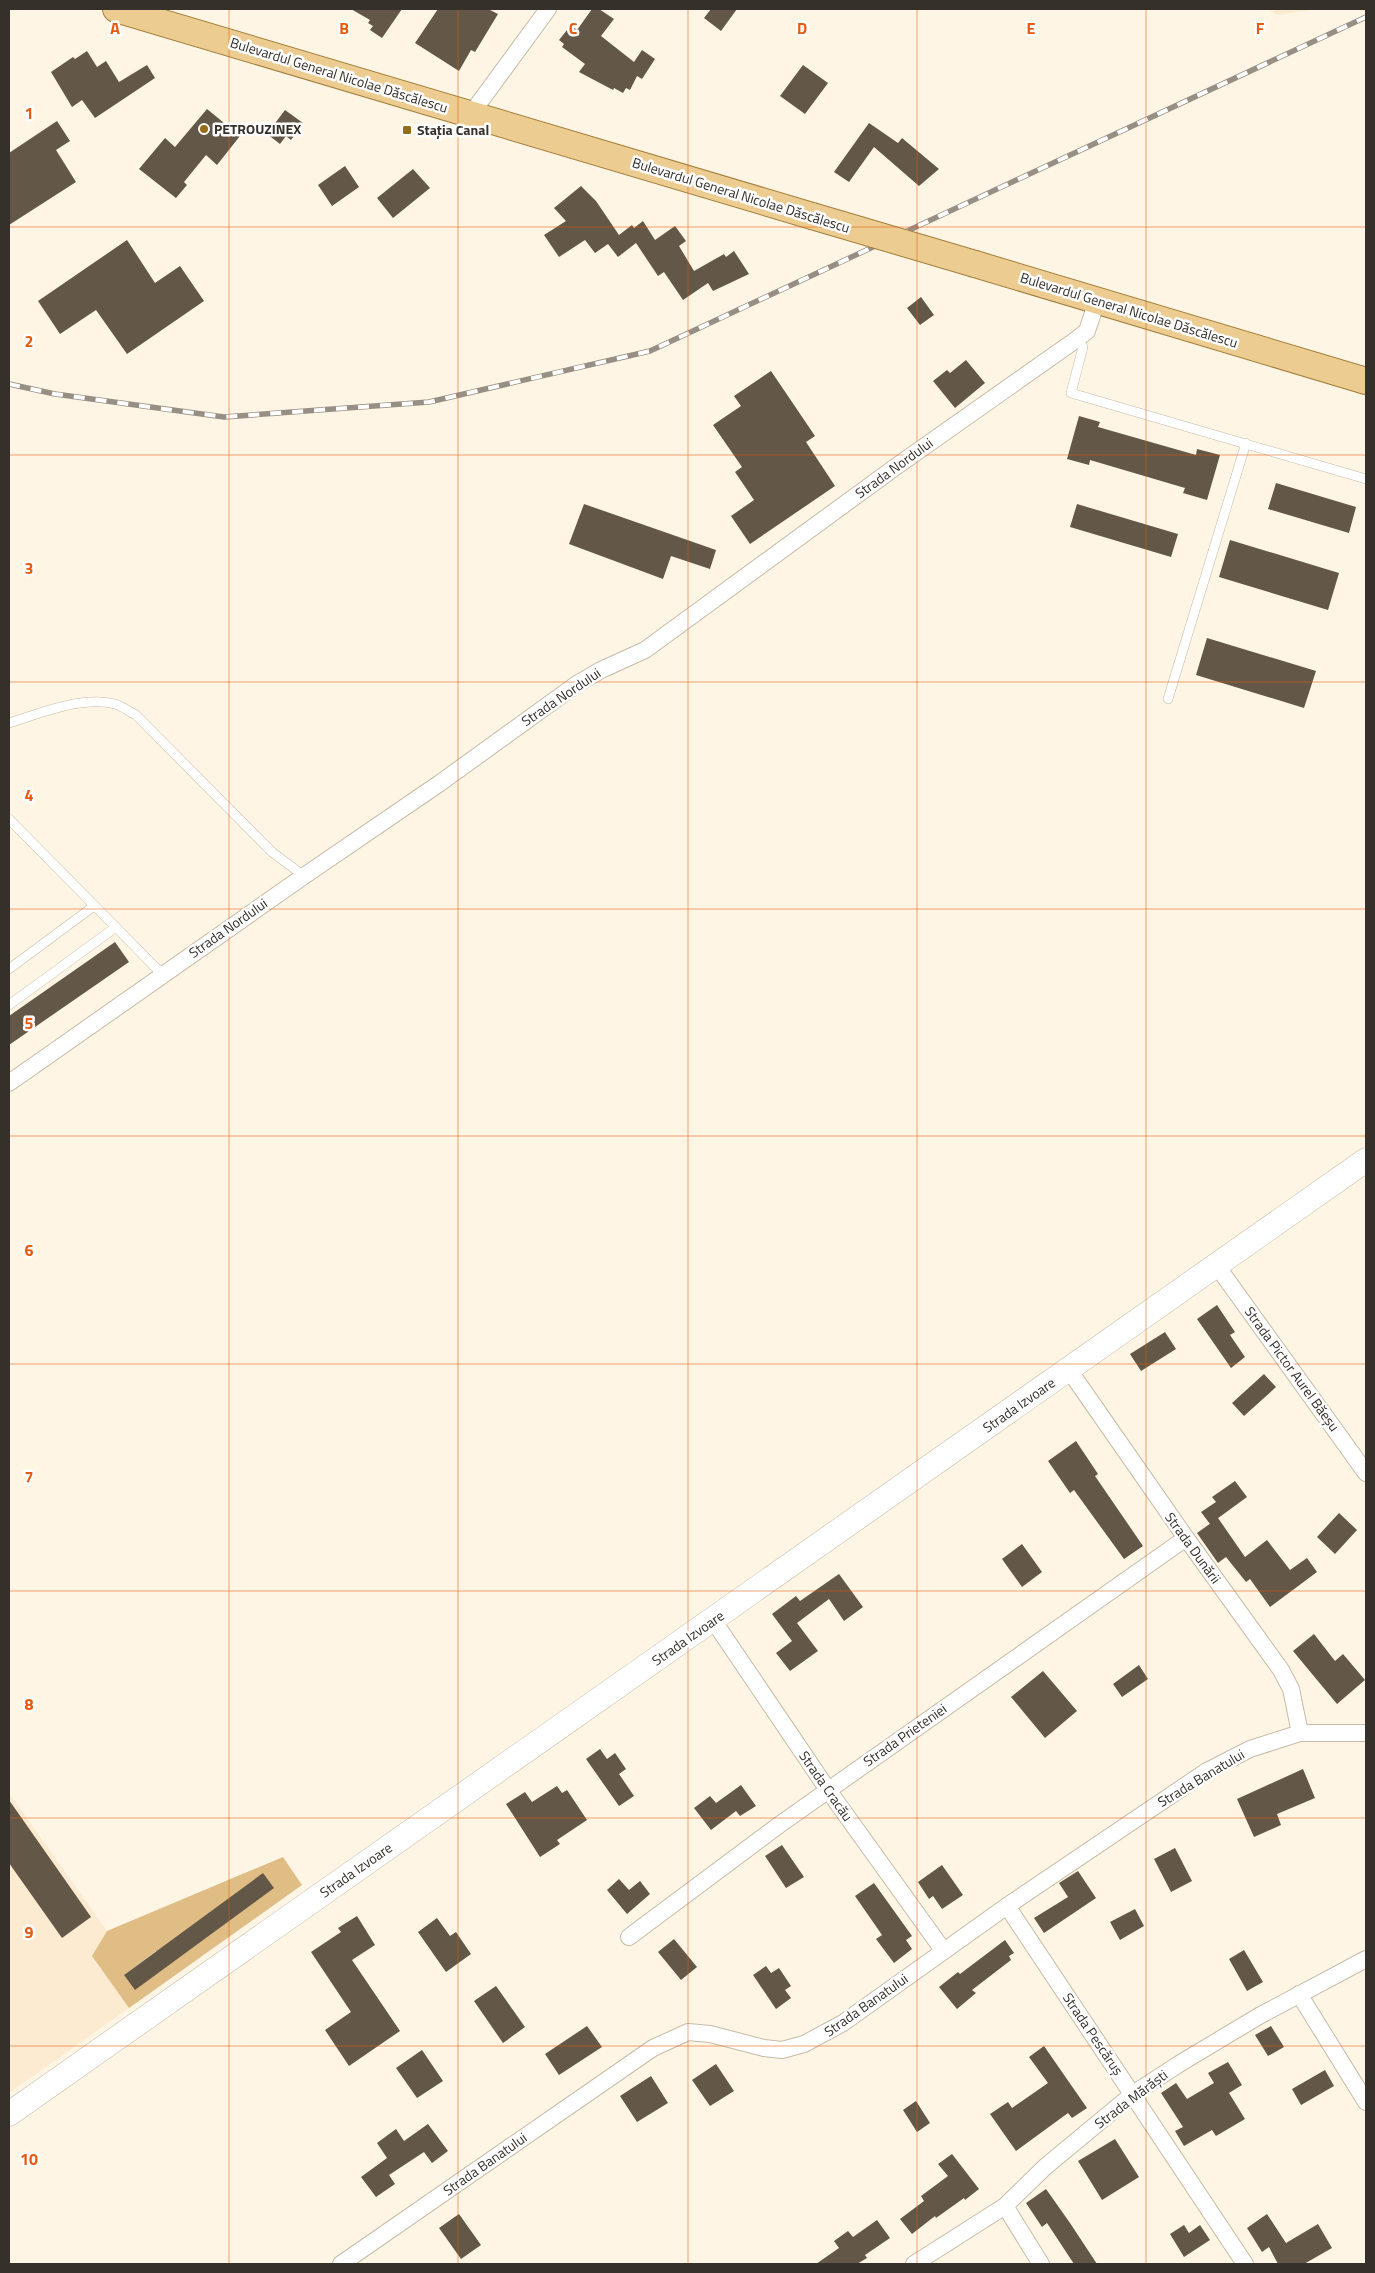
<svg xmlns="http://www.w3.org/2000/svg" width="1375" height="2273" viewBox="0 0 1375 2273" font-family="'Titillium Web',sans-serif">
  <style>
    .built { fill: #fcebd0 }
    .green { fill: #dfbd84; fill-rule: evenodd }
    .building { fill: #635847 }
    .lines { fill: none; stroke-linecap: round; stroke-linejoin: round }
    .lane-casing { stroke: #c7bba8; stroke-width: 10 }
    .street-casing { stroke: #c7bba8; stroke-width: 18 }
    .secondary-casing { stroke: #c7bba8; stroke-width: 25 }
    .primary-casing { stroke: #a47f3c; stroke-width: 28 }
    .lane { stroke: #fff; stroke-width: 9 }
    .street { stroke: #fff; stroke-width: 16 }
    .secondary { stroke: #fff; stroke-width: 24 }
    .primary { stroke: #eccc90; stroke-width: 26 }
    .rail-casing { stroke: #978f84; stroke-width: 5.5 }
    .rail { stroke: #fff; stroke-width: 4; stroke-dasharray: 11; stroke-linecap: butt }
    .primary-bridge-casing { stroke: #a47f3c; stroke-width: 28; stroke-linecap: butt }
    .primary-bridge { stroke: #eccc90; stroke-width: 26 }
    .grid { fill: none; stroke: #e8590c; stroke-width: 1; stroke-opacity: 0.55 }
    .poi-dot { fill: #966d18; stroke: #fff; stroke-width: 2 }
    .labels { text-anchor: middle; stroke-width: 5; stroke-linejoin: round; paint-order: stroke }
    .street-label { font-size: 14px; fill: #353029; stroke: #fff }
    .poi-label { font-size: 14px; font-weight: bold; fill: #353029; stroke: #fff; text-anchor: start }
    .grid-label { font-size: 16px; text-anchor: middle; font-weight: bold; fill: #e8590c; stroke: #fff; stroke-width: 5; stroke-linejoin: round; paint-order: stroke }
  </style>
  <rect width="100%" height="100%" fill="#fff5e4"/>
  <path class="built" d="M 1268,9 L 1316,9 L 1278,15 Z
    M 9,1793 L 107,1931 L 92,1956 L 129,2008 L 9,2093 Z"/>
  <path class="green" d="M 283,1857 L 302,1885 L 129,2008 L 92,1956 L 107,1931 ZM 156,1951 L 167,1966 L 124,1975 Z"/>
  <path class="building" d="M 351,9 L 402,9 L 382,38 L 370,30 L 373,26 L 368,23 L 370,20 Z
    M 438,9 L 488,9 L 498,14 L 475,52 L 471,50 L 459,71 L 415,43 Z
    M 592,9 L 599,9 L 614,19 L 601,36 L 634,62 L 642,50 L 655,59 L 642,79 L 637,76 L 630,90 L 626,88 L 623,93 L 614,88 L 613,90 L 579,72 L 585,64 L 562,47 L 564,44 L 559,40 L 571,25 L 577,30 Z
    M 711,9 L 737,9 L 721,31 L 704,18 Z
    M 87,51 L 97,67 L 106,61 L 119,82 L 147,65 L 155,78 L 95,118 L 82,100 L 72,107 L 51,72 L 73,57 L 75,59 Z
    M 803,65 L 828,83 L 805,114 L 780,96 Z
    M 207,109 L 240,136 L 217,165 L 206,155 L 184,182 L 187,185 L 176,198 L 139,169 L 165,138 L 175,147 Z
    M 285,110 L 303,123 L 291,140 L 286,136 L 280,144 L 267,134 Z
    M 57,121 L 70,141 L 56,150 L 76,182 L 9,225 L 9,153 Z
    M 869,123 L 898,143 L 902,138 L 939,169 L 919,186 L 874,147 L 849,182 L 834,172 Z
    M 345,166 L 359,187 L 332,206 L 318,185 Z
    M 413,169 L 430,188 L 393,218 L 377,198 Z
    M 581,186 L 596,201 L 619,235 L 632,225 L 634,228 L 643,221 L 655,240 L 675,226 L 686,241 L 679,246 L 694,271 L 724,254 L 726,257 L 734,251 L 749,274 L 713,291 L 708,283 L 683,300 L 664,272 L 658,276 L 636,243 L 618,257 L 608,244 L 595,253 L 585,240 L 559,257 L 544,235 L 566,221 L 554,208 Z
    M 127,240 L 155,283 L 180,266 L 204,301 L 127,354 L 96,310 L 60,334 L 38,301 Z
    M 921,297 L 934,315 L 920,325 L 907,308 Z
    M 966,360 L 985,383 L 955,408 L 933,381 L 947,370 L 950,373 Z
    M 771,371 L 815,436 L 806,442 L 835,486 L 750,544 L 731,516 L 754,500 L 735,472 L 742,467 L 713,425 L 741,406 L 734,396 Z
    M 1079,416 L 1100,422 L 1098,427 L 1196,455 L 1197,449 L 1220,455 L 1207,500 L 1183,493 L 1185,488 L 1090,460 L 1089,465 L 1067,459 Z
    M 1276,483 L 1356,507 L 1349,533 L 1268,509 Z
    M 584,504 L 716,550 L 710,569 L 671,556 L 663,579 L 569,544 Z
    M 1077,504 L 1178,534 L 1171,557 L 1070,527 Z
    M 1230,540 L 1339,573 L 1328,610 L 1219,577 Z
    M 1207,638 L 1316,671 L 1304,708 L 1196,675 Z
    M 115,942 L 129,962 L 9,1045 L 9,1016 Z
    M 1217,1305 L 1235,1332 L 1230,1335 L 1245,1357 L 1231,1368 L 1197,1319 Z
    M 1165,1332 L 1176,1349 L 1141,1371 L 1130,1354 Z
    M 1264,1374 L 1276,1387 L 1244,1416 L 1232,1403 Z
    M 1076,1441 L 1098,1474 L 1095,1476 L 1143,1546 L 1124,1559 L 1074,1490 L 1070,1493 L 1048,1461 Z
    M 1235,1481 L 1247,1497 L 1210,1524 L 1201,1512 L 1216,1502 L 1212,1497 Z
    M 1339,1513 L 1357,1530 L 1335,1554 L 1317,1537 Z
    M 1218,1518 L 1245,1557 L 1267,1540 L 1290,1570 L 1307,1558 L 1317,1572 L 1270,1607 L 1250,1579 L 1246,1582 L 1226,1557 L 1218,1563 L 1197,1533 Z
    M 1022,1544 L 1042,1572 L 1022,1587 L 1002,1559 Z
    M 839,1574 L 863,1607 L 844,1621 L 829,1599 L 797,1623 L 818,1651 L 790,1671 L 776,1653 L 792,1641 L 772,1614 L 796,1596 L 800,1601 Z
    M 1314,1634 L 1335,1661 L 1343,1654 L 1365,1680 L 1337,1704 L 1293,1651 Z
    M 1139,1665 L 1148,1679 L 1122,1697 L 1113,1684 Z
    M 1043,1671 L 1077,1711 L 1045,1738 L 1011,1697 Z
    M 600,1749 L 607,1759 L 615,1753 L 626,1769 L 619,1774 L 634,1796 L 619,1806 L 586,1759 Z
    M 1303,1769 L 1315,1798 L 1277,1814 L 1281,1825 L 1254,1837 L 1237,1799 Z
    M 741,1785 L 756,1806 L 740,1816 L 736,1811 L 711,1830 L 694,1808 L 710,1796 L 716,1803 Z
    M 557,1786 L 562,1793 L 567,1790 L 587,1820 L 557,1840 L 560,1844 L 540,1857 L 506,1804 L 525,1792 L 532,1802 Z
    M 9,1800 L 91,1917 L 62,1938 L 9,1863 Z
    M 782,1845 L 804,1877 L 786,1888 L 765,1856 Z
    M 1175,1848 L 1192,1881 L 1171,1892 L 1154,1859 Z
    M 942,1865 L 963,1895 L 942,1909 L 933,1896 L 929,1899 L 918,1882 Z
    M 1078,1871 L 1096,1898 L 1044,1933 L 1034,1918 L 1068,1897 L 1059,1883 Z
    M 263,1873 L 274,1888 L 135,1990 L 124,1975 Z
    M 619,1879 L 629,1890 L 640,1881 L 650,1894 L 627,1914 L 607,1890 Z
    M 874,1883 L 912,1936 L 906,1940 L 912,1949 L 894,1963 L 876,1939 L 882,1935 L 855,1896 Z
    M 1135,1909 L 1144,1926 L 1120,1940 L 1110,1922 Z
    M 357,1916 L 375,1945 L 352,1960 L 400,2031 L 349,2066 L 325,2030 L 351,2012 L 311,1952 L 341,1932 L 338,1928 Z
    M 437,1918 L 450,1936 L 456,1932 L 471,1954 L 446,1972 L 418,1932 Z
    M 674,1939 L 697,1967 L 681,1980 L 658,1952 Z
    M 1005,1940 L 1014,1953 L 1009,1956 L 1011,1960 L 972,1990 L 976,1993 L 957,2009 L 939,1987 L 958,1972 L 960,1974 Z
    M 1244,1950 L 1263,1982 L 1247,1991 L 1229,1959 Z
    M 766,1966 L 771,1973 L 779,1968 L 791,1986 L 785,1990 L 791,1998 L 776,2009 L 753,1975 Z
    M 496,1986 L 525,2027 L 503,2043 L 474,2001 Z
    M 587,2026 L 602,2047 L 559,2075 L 545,2054 Z
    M 1271,2026 L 1284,2047 L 1268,2056 L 1255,2035 Z
    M 1044,2046 L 1087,2108 L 1072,2118 L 1068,2113 L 1016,2151 L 990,2114 L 1008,2102 L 1012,2108 L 1048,2083 L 1029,2057 Z
    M 422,2050 L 443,2081 L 417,2098 L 396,2068 Z
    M 1228,2062 L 1242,2085 L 1229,2093 L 1245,2119 L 1216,2136 L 1212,2130 L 1184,2146 L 1175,2131 L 1183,2127 L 1161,2093 L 1176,2083 L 1187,2099 L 1214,2083 L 1208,2073 Z
    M 716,2064 L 734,2091 L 710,2106 L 692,2080 Z
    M 1325,2070 L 1334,2086 L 1301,2105 L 1292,2089 Z
    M 651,2076 L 668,2103 L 637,2122 L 620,2096 Z
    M 916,2101 L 930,2123 L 917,2132 L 903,2110 Z
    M 428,2124 L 448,2151 L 432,2163 L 424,2152 L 389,2175 L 395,2184 L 376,2197 L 361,2177 L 387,2158 L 377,2143 L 396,2129 L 404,2141 Z
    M 1115,2139 L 1139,2177 L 1102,2200 L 1078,2161 Z
    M 952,2154 L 979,2189 L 965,2200 L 964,2198 L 936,2218 L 935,2216 L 912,2234 L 900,2219 L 924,2201 L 921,2196 L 948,2176 L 938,2164 Z
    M 1046,2189 L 1070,2223 L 1097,2264 L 1074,2264 L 1047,2223 L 1042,2227 L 1026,2203 Z
    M 459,2214 L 481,2245 L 461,2259 L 439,2228 Z
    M 1267,2214 L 1286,2243 L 1318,2224 L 1332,2248 L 1304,2264 L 1278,2264 L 1269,2247 L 1262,2252 L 1247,2228 Z
    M 877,2220 L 890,2238 L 865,2255 L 867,2258 L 857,2264 L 816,2264 L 839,2248 L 834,2241 L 848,2231 L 853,2237 Z
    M 1184,2225 L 1189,2233 L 1200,2225 L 1210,2240 L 1184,2257 L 1170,2234 Z"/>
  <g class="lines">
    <g class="lane-casing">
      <path id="lane" d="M 1077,339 L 1083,347 L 1071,393 L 1366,479
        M 1168,699 L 1246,443
        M 9,723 C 39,714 83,695 115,704 C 122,706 130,712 136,715 L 272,852 L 304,876
        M 9,819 L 162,974
        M 9,969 L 94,906
        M 9,1005 L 116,927"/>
    </g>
    <g class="street-casing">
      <path id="street" d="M 471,114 L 548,9
        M 9,1083 L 304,876 L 440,783 L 577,684 L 601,670 L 645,650 L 894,468 L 1077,339 L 1087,331 L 1097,301
        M 1217,1266 L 1366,1473
        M 1069,1370 L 1186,1538 L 1281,1670 L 1291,1689 L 1300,1733
        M 713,1620 L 828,1790 L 943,1950
        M 1007,1906 L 1245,2264
        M 629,1937 L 779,1825 L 1186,1538
        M 1299,1994 L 1366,2102
        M 1005,2206 L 1041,2264
        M 341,2264 L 653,2048 L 688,2032 L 710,2034 L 764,2048 L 782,2050 L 804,2044 L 843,2023 L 1007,1906 L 1207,1771 L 1250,1749 L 1300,1733 L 1366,1733
        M 914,2264 L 1005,2206 L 1045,2167 L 1133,2094 L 1179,2064 L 1259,2016 L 1366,1959"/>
    </g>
    <g class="secondary-casing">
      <path id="secondary" d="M 9,2114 L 1366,1160"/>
    </g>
    <g class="primary-casing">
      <path id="primary" d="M 116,9 L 812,216
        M 975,264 L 1366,381"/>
    </g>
    <use href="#lane" class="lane"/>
    <use href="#street" class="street"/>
    <use href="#secondary" class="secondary"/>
    <use href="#primary" class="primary"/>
    <g class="rail-casing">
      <path id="rail" d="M 9,384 L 55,394 L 224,417 L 429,402 L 650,351 L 1366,17"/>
    </g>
    <use href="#rail" class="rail"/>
    <g class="primary-bridge-casing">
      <path id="primary-bridge" d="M 812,216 L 975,264"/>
    </g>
    <use href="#primary-bridge" class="primary-bridge"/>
  </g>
  <path class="grid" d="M 229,9 L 229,2264M 458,9 L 458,2264M 688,9 L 688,2264M 917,9 L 917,2264M 1146,9 L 1146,2264M 9,227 L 1366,227M 9,455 L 1366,455M 9,682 L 1366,682M 9,909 L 1366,909M 9,1136 L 1366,1136M 9,1364 L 1366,1364M 9,1591 L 1366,1591M 9,1818 L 1366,1818M 9,2046 L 1366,2046"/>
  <g class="poi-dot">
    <circle cx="204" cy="129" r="5"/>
    <rect x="402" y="125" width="10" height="10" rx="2.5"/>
  </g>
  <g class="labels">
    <g class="street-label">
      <text transform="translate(339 75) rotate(17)" y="5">Bulevardul General Nicolae Dăscălescu</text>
      <text transform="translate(741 195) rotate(17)" y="5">Bulevardul General Nicolae Dăscălescu</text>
      <text transform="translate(1129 310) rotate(17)" y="5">Bulevardul General Nicolae Dăscălescu</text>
      <text transform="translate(894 468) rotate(-36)" y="5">Strada Nordului</text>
      <text transform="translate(561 697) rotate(-34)" y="5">Strada Nordului</text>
      <text transform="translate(228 928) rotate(-35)" y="5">Strada Nordului</text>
      <text transform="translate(1292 1369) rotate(54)" y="5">Strada Pictor Aurel Băeșu</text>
      <text transform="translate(1019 1405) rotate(-35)" y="5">Strada Izvoare</text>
      <text transform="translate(1193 1548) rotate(54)" y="5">Strada Dunării</text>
      <text transform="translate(688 1638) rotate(-35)" y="5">Strada Izvoare</text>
      <text transform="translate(905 1735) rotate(-35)" y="5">Strada Prieteniei</text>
      <text transform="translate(1201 1778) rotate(-31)" y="5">Strada Banatului</text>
      <text transform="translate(826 1786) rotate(55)" y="5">Strada Cracău</text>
      <text transform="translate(356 1870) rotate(-35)" y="5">Strada Izvoare</text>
      <text transform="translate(866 2005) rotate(-35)" y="5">Strada Banatului</text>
      <text transform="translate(1093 2034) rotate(56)" y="5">Strada Pescăruș</text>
      <text transform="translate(1131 2099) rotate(-37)" y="5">Strada Mărăști</text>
      <text transform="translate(485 2164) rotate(-35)" y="5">Strada Banatului</text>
    </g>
    <g class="poi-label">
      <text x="214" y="134">PETROUZINEX</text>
      <text x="417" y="135">Stația Canal</text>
    </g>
  </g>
  <g class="grid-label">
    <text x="115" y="34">A</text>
    <text x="344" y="34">B</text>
    <text x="573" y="34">C</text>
    <text x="802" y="34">D</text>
    <text x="1031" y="34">E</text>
    <text x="1260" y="34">F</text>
    <text x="29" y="119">1</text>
    <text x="29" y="347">2</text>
    <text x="29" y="574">3</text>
    <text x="29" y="801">4</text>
    <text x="29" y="1029">5</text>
    <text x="29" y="1256">6</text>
    <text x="29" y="1483">7</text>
    <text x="29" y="1710">8</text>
    <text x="29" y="1938">9</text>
    <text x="29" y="2165">10</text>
  </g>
  <rect width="1375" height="2273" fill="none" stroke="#353029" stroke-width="20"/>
</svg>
